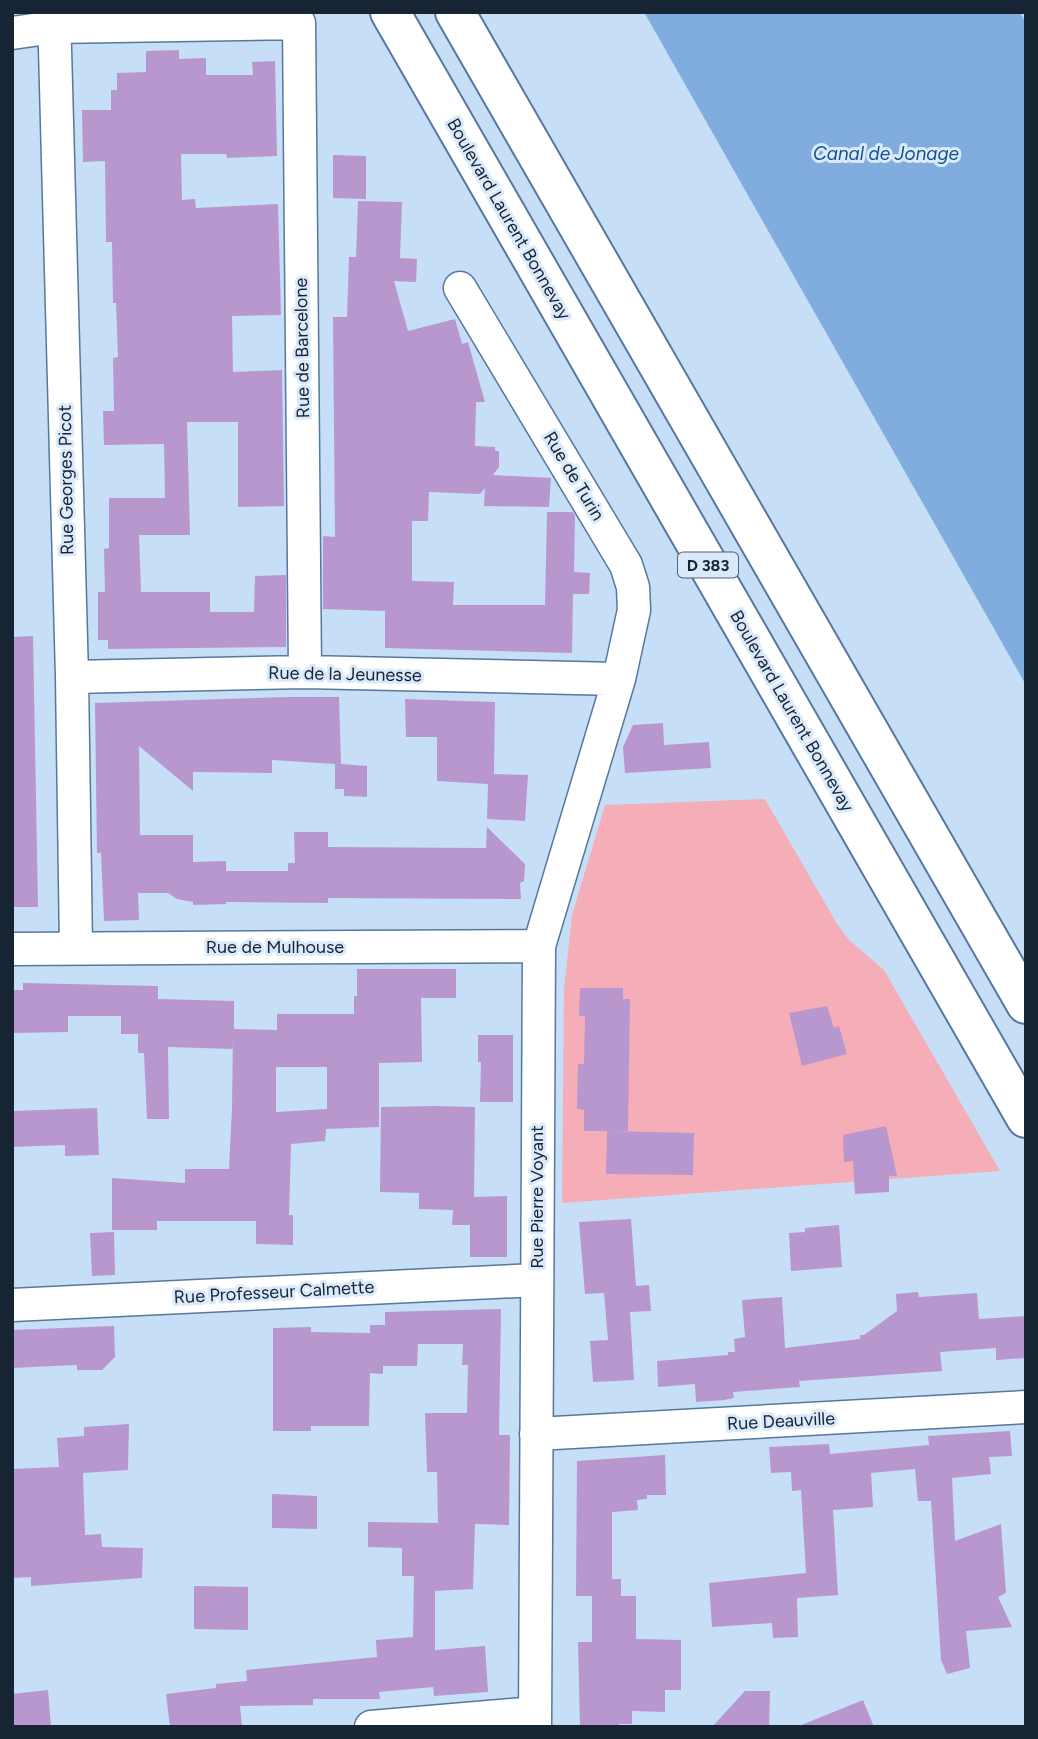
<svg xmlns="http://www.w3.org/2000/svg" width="1038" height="1739" viewBox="0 0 1038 1739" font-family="Figtree,sans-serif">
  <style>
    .green { fill: #f5aeb7 }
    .water { fill: #81adde }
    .building { fill: #b897ce; fill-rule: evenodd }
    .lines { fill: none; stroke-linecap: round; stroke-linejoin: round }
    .street-casing { stroke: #56789e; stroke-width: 35 }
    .highway-casing { stroke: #56789e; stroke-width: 42 }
    .street { stroke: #fff; stroke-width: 32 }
    .highway { stroke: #fff; stroke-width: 38 }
    .labels { text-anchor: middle; stroke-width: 6; stroke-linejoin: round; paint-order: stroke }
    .shield { fill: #dbeafb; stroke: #515f70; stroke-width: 2 }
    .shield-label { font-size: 16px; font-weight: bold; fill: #162434 }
    .street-label { font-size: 18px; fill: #162434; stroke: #dbeafb }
    .water-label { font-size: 19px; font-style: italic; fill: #11518c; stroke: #dbeafb }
  </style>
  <rect width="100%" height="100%" fill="#c7def7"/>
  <path class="green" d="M 765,799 L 837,924 L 849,940 L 884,970 L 1000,1171 L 562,1203 L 564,989 L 572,915 L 605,805 Z"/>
  <path class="water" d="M 644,12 L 1020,12 L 1026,23 L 1026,685 Z"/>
  <path class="building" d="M 179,50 L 179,59 L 206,58 L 206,75 L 253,75 L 252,62 L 275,61 L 277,156 L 227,158 L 226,154 L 181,154 L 182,200 L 195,199 L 196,208 L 278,204 L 281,315 L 232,316 L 233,372 L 282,370 L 284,506 L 238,507 L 238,422 L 187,422 L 190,535 L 139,535 L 141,592 L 210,592 L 210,612 L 254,612 L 255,576 L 286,575 L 286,647 L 108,649 L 108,640 L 98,640 L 98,592 L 105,592 L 104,549 L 109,548 L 109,498 L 165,498 L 164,444 L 104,445 L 103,411 L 114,411 L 113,358 L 118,357 L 116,303 L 113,303 L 112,242 L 106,242 L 105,161 L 83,162 L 82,110 L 111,110 L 111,90 L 117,90 L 117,73 L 146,72 L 146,51 Z
    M 333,155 L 366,156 L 366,199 L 333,198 Z
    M 358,201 L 402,202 L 400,258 L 417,259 L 416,282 L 394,281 L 408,331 L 455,319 L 462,344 L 468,342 L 485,402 L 476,402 L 475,446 L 495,447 L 495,451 L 499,451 L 499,467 L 493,475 L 551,478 L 549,507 L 484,506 L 485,488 L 480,494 L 429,492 L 428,521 L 412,521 L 412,581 L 454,582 L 453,605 L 545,605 L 547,512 L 573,512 L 575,516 L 574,572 L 590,573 L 589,594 L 573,594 L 572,653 L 385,648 L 385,611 L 323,609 L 323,536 L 335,537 L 333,317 L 347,317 L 349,257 L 356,257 Z
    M 33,636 L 38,907 L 12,907 L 12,637 Z
    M 286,697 L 339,697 L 341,764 L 367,766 L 367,797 L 344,796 L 344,789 L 335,789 L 335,764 L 272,760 L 272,773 L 193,772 L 193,791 L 139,746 L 140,835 L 193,835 L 193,862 L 226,861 L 226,871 L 288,871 L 288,863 L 295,863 L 294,832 L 328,832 L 328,847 L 486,848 L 487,827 L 525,864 L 524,881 L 520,883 L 521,899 L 328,898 L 328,903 L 226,902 L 226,904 L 193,905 L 193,902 L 177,899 L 168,893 L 138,893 L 139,920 L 104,921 L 101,853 L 97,853 L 95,703 Z
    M 405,699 L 495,702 L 494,774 L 528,775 L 525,821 L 487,819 L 488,784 L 437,781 L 437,737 L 406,737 Z
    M 663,723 L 664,745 L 709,742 L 711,768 L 625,773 L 623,747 L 633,725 Z
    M 357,969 L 456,969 L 456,998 L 421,998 L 422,1062 L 379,1063 L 379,1127 L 326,1129 L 327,1119 L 325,1141 L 291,1144 L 289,1215 L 293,1215 L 293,1245 L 256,1244 L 256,1221 L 157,1221 L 157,1230 L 112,1230 L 112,1178 L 185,1183 L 185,1169 L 229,1169 L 232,1108 L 233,1035 L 233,1049 L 168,1047 L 169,1119 L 147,1119 L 144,1053 L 138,1053 L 138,1034 L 121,1034 L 121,1016 L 68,1016 L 68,1032 L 12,1033 L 12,990 L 23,990 L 23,983 L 158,986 L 158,999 L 234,1001 L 234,1029 L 277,1030 L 277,1014 L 354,1014 L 354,996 L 357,996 ZM 276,1067 L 327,1067 L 327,1109 L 276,1112 Z
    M 580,988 L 623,988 L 623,999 L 630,999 L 628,1131 L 584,1131 L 584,1110 L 577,1109 L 578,1064 L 584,1064 L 585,1016 L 579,1016 Z
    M 827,1006 L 834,1028 L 839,1026 L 847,1054 L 802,1066 L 789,1013 Z
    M 478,1035 L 513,1035 L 513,1102 L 480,1102 L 481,1062 L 478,1062 Z
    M 435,1106 L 475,1107 L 474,1197 L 507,1196 L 507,1257 L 470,1257 L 470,1225 L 452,1225 L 453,1210 L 419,1209 L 419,1193 L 380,1192 L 381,1107 Z
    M 97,1108 L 99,1155 L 65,1156 L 65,1145 L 12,1147 L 12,1111 Z
    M 886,1126 L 897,1176 L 889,1176 L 889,1192 L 855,1194 L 853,1161 L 844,1162 L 843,1135 Z
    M 607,1131 L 694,1133 L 693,1175 L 606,1174 Z
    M 631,1219 L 636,1286 L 649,1285 L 651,1311 L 630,1312 L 634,1380 L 593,1382 L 590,1341 L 608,1340 L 604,1293 L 585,1294 L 579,1222 Z
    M 839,1225 L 842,1267 L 791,1271 L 789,1233 L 805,1232 L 805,1228 Z
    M 114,1232 L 115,1275 L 92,1276 L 90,1233 Z
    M 918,1292 L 919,1297 L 977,1293 L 979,1319 L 1026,1316 L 1026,1358 L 996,1360 L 996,1348 L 940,1352 L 942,1371 L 799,1381 L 800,1387 L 733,1392 L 734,1398 L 724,1400 L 696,1402 L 695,1384 L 658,1387 L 657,1361 L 728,1355 L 728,1352 L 735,1352 L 734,1339 L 745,1337 L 742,1300 L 782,1297 L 785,1348 L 860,1339 L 860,1335 L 864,1335 L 897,1311 L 896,1294 Z
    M 501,1309 L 499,1435 L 510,1435 L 509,1525 L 475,1524 L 473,1589 L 435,1591 L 435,1650 L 485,1646 L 488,1692 L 434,1696 L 433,1687 L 379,1692 L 380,1699 L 313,1699 L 313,1705 L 240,1706 L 242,1727 L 170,1727 L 166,1694 L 216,1688 L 216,1684 L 247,1681 L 246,1670 L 377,1657 L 376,1640 L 413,1637 L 414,1576 L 402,1576 L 402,1548 L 368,1547 L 368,1522 L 438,1523 L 437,1472 L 427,1472 L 425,1413 L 467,1413 L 468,1365 L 462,1365 L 463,1344 L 418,1344 L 417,1366 L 383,1366 L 383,1374 L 370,1373 L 369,1426 L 311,1426 L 311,1431 L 273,1431 L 273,1328 L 311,1327 L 311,1332 L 370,1333 L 370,1325 L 385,1325 L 385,1312 Z
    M 114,1326 L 115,1357 L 102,1370 L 77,1370 L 77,1365 L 12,1368 L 12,1330 Z
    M 129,1424 L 128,1470 L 83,1473 L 85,1535 L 101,1534 L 102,1547 L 143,1548 L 142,1578 L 31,1586 L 31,1577 L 12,1578 L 12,1469 L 59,1467 L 57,1438 L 84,1436 L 84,1427 Z
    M 1010,1431 L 1012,1456 L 989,1457 L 991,1474 L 952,1478 L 955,1541 L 1001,1524 L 1006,1593 L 998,1597 L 1012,1627 L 966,1631 L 970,1668 L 947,1674 L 941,1660 L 931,1501 L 918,1501 L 915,1469 L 871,1473 L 873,1507 L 833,1510 L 838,1595 L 797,1598 L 798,1637 L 773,1638 L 772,1623 L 712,1627 L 709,1583 L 806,1573 L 801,1490 L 792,1491 L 791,1472 L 771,1473 L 769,1447 L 829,1444 L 830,1454 L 929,1445 L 928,1436 Z
    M 665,1455 L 666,1495 L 647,1495 L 647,1499 L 637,1500 L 638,1510 L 612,1512 L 612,1579 L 621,1579 L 621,1596 L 636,1596 L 636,1639 L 681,1640 L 681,1690 L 665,1690 L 665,1712 L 632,1711 L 632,1724 L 619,1724 L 619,1727 L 580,1727 L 578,1642 L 592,1642 L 592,1596 L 576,1596 L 577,1461 Z
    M 272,1494 L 317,1496 L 317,1529 L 272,1528 Z
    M 194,1586 L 248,1587 L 248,1630 L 194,1629 Z
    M 48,1690 L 51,1727 L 12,1727 L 12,1694 Z
    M 745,1691 L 770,1691 L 769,1727 L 712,1727 Z
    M 863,1700 L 874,1727 L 799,1727 L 799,1726 Z"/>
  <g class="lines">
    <g class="street-casing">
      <path id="street" d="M 54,12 L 72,677 L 76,948
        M 12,33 L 54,27 L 299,23 L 305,672
        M 460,288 L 626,565 L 633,587 L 634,610 L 619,679 L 539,946 L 535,1727
        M 72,677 L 305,672 L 619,679
        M 12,949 L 539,946
        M 12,1305 L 537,1280
        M 536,1434 L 1026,1407
        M 371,1727 L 535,1713"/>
    </g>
    <g class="highway-casing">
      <path id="highway" d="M 390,12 L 1026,1118
        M 455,12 L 1026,1004"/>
    </g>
    <use href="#street" class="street"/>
    <use href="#highway" class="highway"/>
  </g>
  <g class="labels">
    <rect class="shield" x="678" y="552.5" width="60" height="25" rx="5"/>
    <g class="shield-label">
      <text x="708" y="571">D 383</text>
    </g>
    <g class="street-label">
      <text transform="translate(509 219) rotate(60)" y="6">Boulevard Laurent Bonnevay</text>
      <text transform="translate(302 348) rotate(-91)" y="6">Rue de Barcelone</text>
      <text transform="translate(574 476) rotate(59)" y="6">Rue de Turin</text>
      <text transform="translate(66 480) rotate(-91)" y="6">Rue Georges Picot</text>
      <text transform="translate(345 674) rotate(1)" y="6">Rue de la Jeunesse</text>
      <text transform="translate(792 711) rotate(60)" y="6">Boulevard Laurent Bonnevay</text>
      <text x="275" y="953">Rue de Mulhouse</text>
      <text transform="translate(537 1197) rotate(-90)" y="6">Rue Pierre Voyant</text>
      <text transform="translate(274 1292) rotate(-3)" y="6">Rue Professeur Calmette</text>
      <text transform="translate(781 1421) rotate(-3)" y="6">Rue Deauville</text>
    </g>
    <g class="water-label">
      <text x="886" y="160">Canal de Jonage</text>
    </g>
  </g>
  <rect width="1038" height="1739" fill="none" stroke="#162434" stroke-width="28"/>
</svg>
